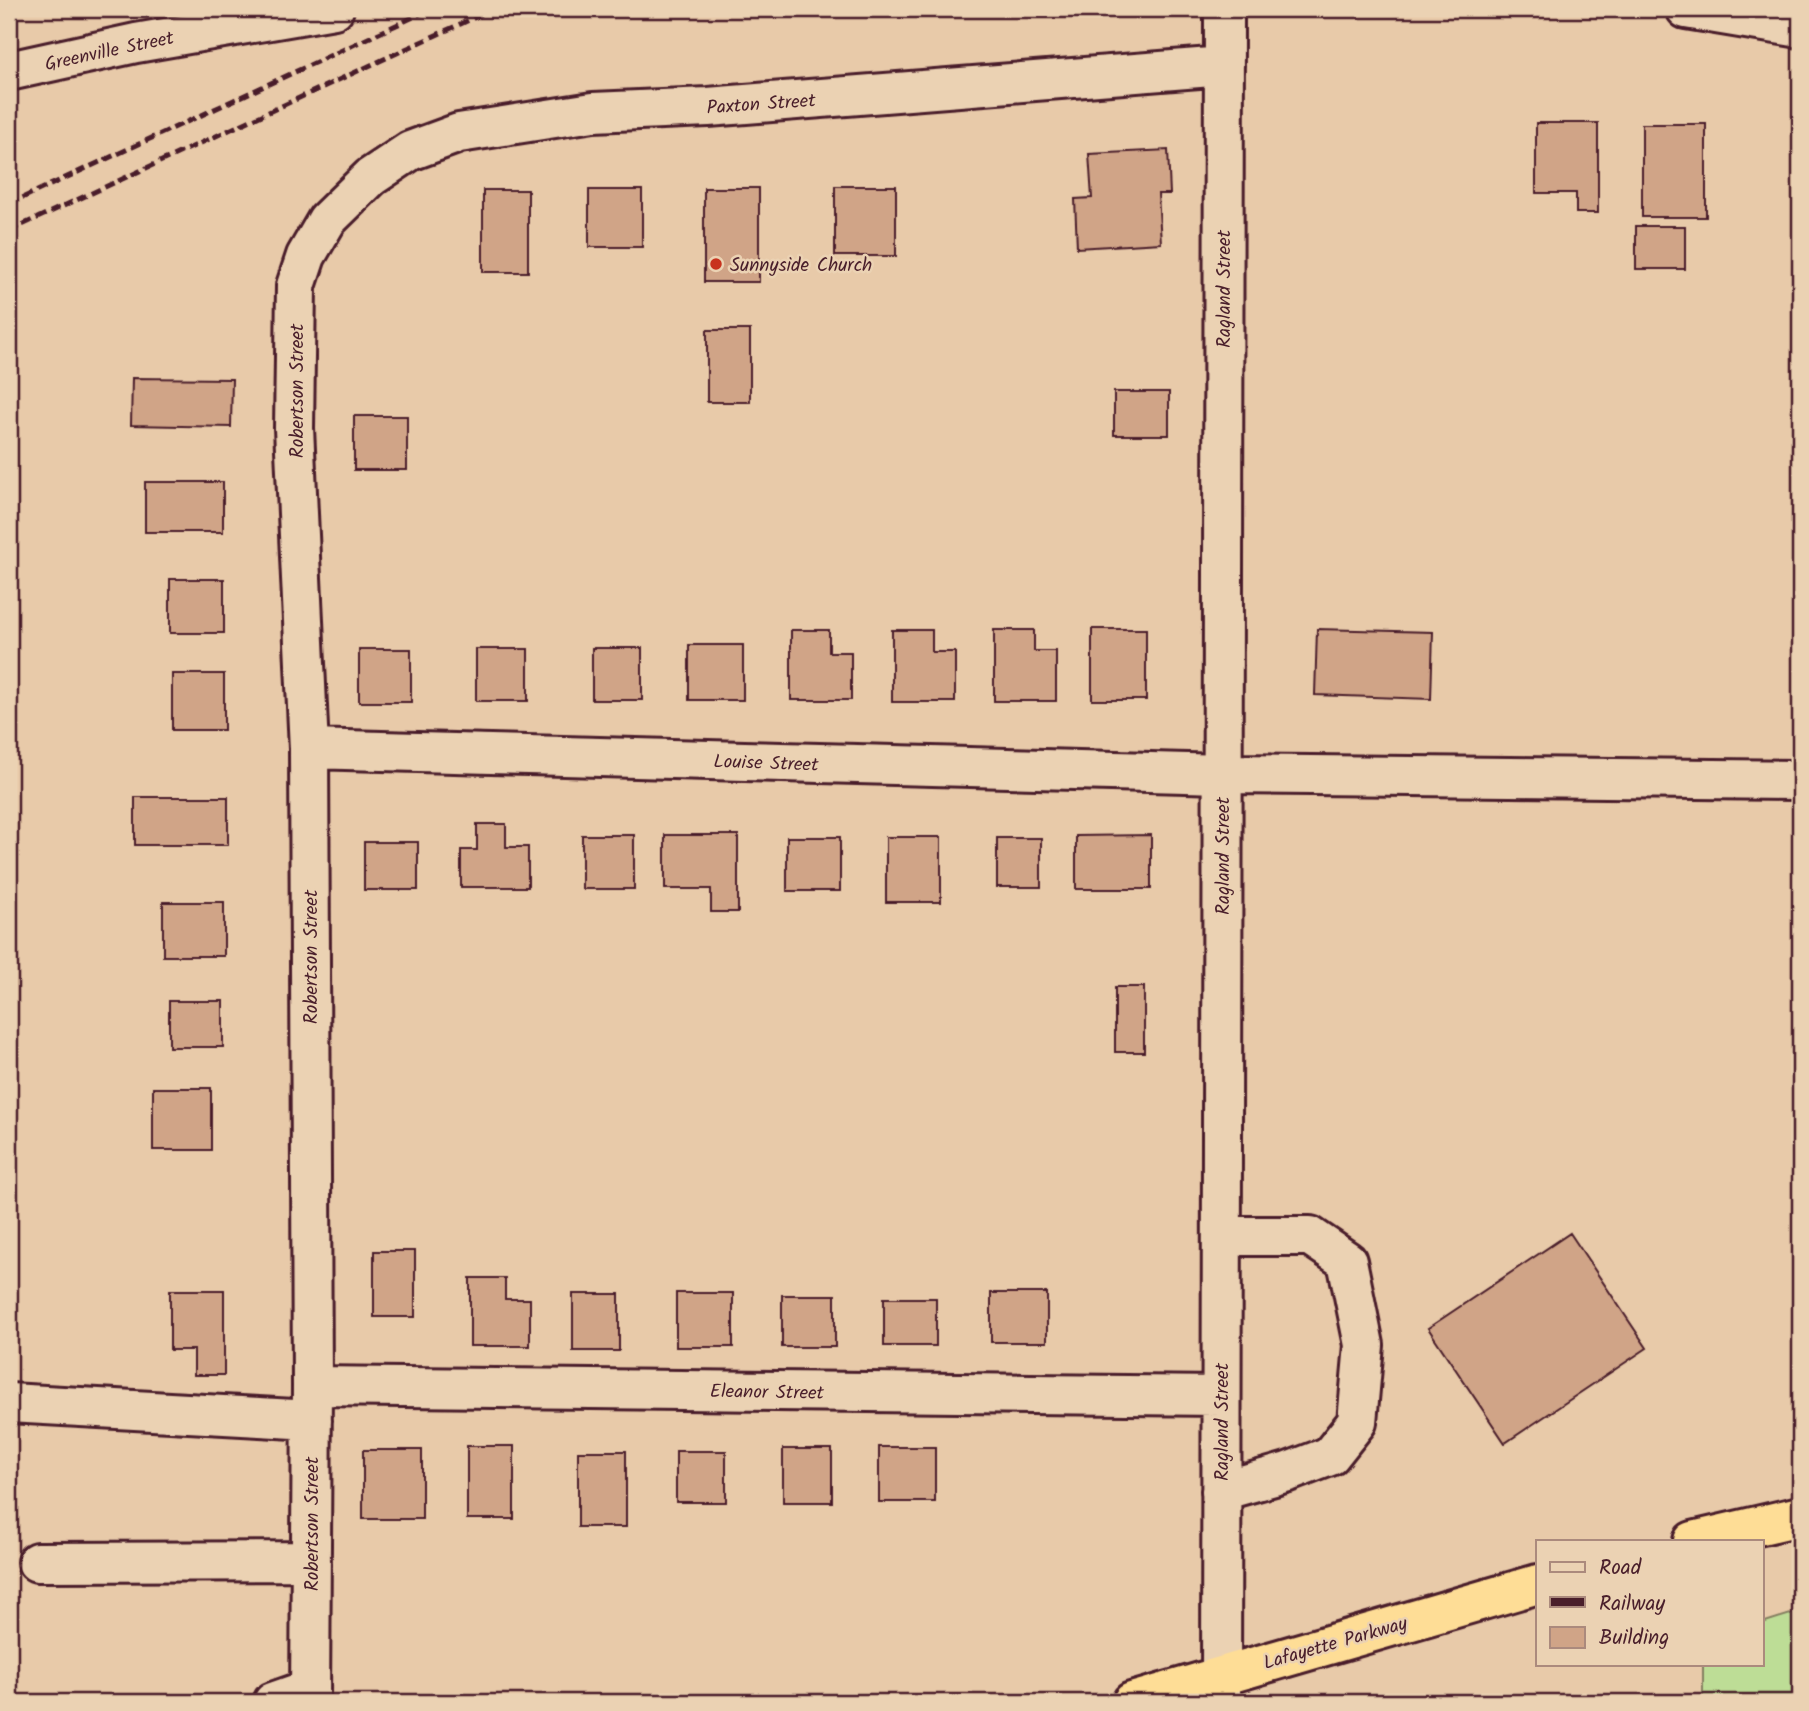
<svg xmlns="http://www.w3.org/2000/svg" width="1809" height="1711" viewBox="0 0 1809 1711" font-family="Kalam,sans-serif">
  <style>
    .green { fill: #bddd96; stroke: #847e60; stroke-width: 2 }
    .building { fill: #d0a487; stroke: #4a1f2b; stroke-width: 2 }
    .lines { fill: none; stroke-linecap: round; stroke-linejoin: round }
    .minor-casing { stroke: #4a1f2b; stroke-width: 44 }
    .highway-casing { stroke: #4a1f2b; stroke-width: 44 }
    .minor { stroke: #ebd2b3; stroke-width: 38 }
    .highway { stroke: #fedd96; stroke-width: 38 }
    .rail { stroke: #4a1f2b; stroke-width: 5; stroke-dasharray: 10 5; stroke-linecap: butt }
    .poi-dot { fill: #c8321e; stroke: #ebd2b3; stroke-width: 2.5 }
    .labels { text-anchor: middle; stroke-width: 5; stroke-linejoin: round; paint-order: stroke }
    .street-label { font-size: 19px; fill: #4a1f2b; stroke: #ebd2b3 }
    .poi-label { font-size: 19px; fill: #4a1f2b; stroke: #ebd2b3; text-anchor: start }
  </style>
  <rect width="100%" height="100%" fill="#e8caa9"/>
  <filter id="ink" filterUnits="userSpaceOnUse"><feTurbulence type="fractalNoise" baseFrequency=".0143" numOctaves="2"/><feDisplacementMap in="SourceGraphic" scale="14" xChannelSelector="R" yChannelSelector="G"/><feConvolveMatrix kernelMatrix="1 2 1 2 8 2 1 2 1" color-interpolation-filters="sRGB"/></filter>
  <g filter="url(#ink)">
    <path class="green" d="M 1800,1611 L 1800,1702 L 1703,1702 L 1703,1664 L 1762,1664 L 1762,1623 Z"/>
    <path class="building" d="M 1536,123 L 1598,123 L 1598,213 L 1576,213 L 1576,193 L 1536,193 Z
      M 1642,124 L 1706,124 L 1706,217 L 1642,217 Z
      M 1168,150 L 1170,194 L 1158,194 L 1161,243 L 1077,248 L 1075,199 L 1092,198 L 1089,154 Z
      M 835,186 L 896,186 L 896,256 L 835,256 Z
      M 704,188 L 759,188 L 759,282 L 704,282 Z
      M 483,190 L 528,190 L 528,272 L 483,272 Z
      M 589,190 L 642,190 L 642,247 L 589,247 Z
      M 1636,226 L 1685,226 L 1685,269 L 1636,269 Z
      M 707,330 L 750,330 L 750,402 L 707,402 Z
      M 132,378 L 232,379 L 231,427 L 131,425 Z
      M 1114,392 L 1169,392 L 1169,435 L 1114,435 Z
      M 354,416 L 407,416 L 407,470 L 354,470 Z
      M 145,482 L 223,482 L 223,532 L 145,532 Z
      M 170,579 L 224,579 L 224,633 L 170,633 Z
      M 1092,629 L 1146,629 L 1146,700 L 1092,700 Z
      M 1317,629 L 1433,632 L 1431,699 L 1315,695 Z
      M 791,630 L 829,630 L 829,652 L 851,652 L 851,700 L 791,700 Z
      M 892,630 L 932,630 L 932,652 L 955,652 L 955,702 L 892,702 Z
      M 994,630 L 1034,630 L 1034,651 L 1056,651 L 1056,701 L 994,701 Z
      M 689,645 L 743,645 L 743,700 L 689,700 Z
      M 592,648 L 642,648 L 642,700 L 592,700 Z
      M 359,649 L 411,649 L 411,702 L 359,702 Z
      M 476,649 L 528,649 L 528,701 L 476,701 Z
      M 172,674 L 224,674 L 224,730 L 172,730 Z
      M 135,797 L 228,797 L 228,845 L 135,845 Z
      M 477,824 L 506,824 L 506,847 L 528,847 L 528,887 L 461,887 L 461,850 L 477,850 Z
      M 582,835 L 634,835 L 634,889 L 582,889 Z
      M 665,835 L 738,835 L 738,912 L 711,912 L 711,889 L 665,889 Z
      M 1151,835 L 1151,889 L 1076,889 L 1076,836 Z
      M 787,837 L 840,837 L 840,891 L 787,891 Z
      M 886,837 L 941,837 L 941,902 L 886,902 Z
      M 997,838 L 1041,838 L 1041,887 L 997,887 Z
      M 364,842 L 418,842 L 418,890 L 364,890 Z
      M 163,902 L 224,902 L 224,956 L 163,956 Z
      M 1115,987 L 1144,987 L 1144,1052 L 1115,1052 Z
      M 169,1001 L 223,1001 L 223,1047 L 169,1047 Z
      M 153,1088 L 211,1088 L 211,1150 L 153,1150 Z
      M 1570,1233 L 1647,1348 L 1505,1443 L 1428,1328 Z
      M 374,1251 L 415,1251 L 415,1317 L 374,1317 Z
      M 470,1278 L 505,1278 L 505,1299 L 530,1299 L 530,1346 L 470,1346 Z
      M 170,1290 L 224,1290 L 224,1375 L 194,1375 L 194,1350 L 170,1350 Z
      M 676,1293 L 733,1293 L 733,1347 L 676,1347 Z
      M 991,1293 L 1047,1293 L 1047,1342 L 991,1342 Z
      M 573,1294 L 619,1294 L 619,1351 L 573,1351 Z
      M 782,1295 L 835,1295 L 835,1347 L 782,1347 Z
      M 884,1298 L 936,1298 L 936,1346 L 884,1346 Z
      M 467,1446 L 514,1446 L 514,1519 L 467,1519 Z
      M 879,1447 L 935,1447 L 935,1502 L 879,1502 Z
      M 783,1449 L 832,1449 L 832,1502 L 783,1502 Z
      M 363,1450 L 422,1450 L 422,1519 L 363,1519 Z
      M 578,1451 L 626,1451 L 626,1527 L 578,1527 Z
      M 676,1451 L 726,1451 L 726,1502 L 676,1502 Z"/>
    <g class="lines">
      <g class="minor-casing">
        <path id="minor" d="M 1686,9 L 1800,28
          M 9,71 L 136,43 L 334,9
          M 309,749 L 1223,774 L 1800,780
          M 312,1386 L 1221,1396
          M 9,1403 L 312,1420
          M 1221,1491 L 1288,1472 L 1330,1456 L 1357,1422 L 1364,1345 L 1347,1261 L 1310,1236 L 1222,1236
          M 37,1562 L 311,1561
          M 273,1702 L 310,1689
          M 310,1702 L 312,1386 L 309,749 L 294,428 L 296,286 L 306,256 L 327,220 L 371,177 L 410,151 L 459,133 L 593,112 L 708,107 L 1224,66
          M 1221,1702 L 1224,9"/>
      </g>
      <g class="highway-casing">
        <path id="highway" d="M 1693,1541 L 1800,1516
          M 1132,1702 L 1538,1584"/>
      </g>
      <use href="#minor" class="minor"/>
      <use href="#highway" class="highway"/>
      <path class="rail" d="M 9,204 L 431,9
        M 9,231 L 493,9"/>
    </g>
  </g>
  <circle class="poi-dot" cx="716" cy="264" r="7"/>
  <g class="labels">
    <g class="street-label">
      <text transform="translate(109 50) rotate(-12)" y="7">Greenville Street</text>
      <text transform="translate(761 103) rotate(-4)" y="7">Paxton Street</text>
      <text transform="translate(1223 289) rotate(-90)" y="7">Ragland Street</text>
      <text transform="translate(296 391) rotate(-90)" y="7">Robertson Street</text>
      <text transform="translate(766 762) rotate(2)" y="7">Louise Street</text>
      <text transform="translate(1222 856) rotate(-90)" y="7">Ragland Street</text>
      <text transform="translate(310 957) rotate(-90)" y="7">Robertson Street</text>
      <text transform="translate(767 1391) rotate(1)" y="7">Eleanor Street</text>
      <text transform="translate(1221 1422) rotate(-90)" y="7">Ragland Street</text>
      <text transform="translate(311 1524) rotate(-90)" y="7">Robertson Street</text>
      <text transform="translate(1335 1642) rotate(-16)" y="7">Lafayette Parkway</text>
    </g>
    <g class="poi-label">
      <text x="730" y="271">Sunnyside Church</text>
    </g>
  </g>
  <rect width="1809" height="1711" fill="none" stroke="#ebd2b3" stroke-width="35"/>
  <rect x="18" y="18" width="1774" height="1676" fill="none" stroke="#4a1f2b" stroke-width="2.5" filter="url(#ink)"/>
  <rect x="1536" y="1540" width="228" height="126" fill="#ebd2b3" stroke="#ab8a7d" stroke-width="2"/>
  <rect x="1550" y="1562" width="35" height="10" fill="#ebd2b3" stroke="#ab8a7d" stroke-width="2"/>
  <text x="1599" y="1574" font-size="21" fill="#4a1f2b">Road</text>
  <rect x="1550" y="1597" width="35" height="10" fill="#4a1f2b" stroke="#ab8a7d" stroke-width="2"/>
  <text x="1599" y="1610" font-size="21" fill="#4a1f2b">Railway</text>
  <rect x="1550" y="1627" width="35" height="21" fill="#d0a487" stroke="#ab8a7d" stroke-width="2"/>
  <text x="1599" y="1644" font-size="21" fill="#4a1f2b">Building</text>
</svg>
